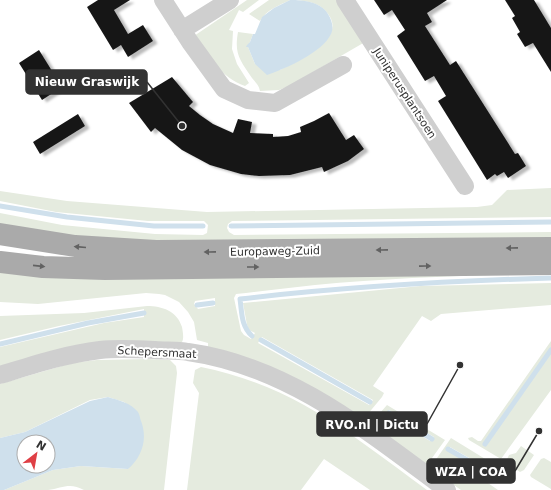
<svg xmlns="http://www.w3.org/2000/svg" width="551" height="490" viewBox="0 0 551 490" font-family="'DejaVu Sans',sans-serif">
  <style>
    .green { fill: #e5ebdf; fill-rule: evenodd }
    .water { fill: #cfe0ec; fill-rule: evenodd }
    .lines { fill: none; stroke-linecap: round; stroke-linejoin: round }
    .stream { stroke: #cfe0ec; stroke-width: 5 }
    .building { fill: #191919; filter: url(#shadow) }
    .minor { stroke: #cfcfcf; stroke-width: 18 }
    .major { stroke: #aaa; stroke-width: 22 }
    .oneway { fill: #626262 }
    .labels { text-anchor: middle; stroke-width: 4; stroke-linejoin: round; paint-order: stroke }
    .street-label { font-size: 11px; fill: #323232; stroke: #fff }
    .leader { fill: none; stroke: #323232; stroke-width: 1.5 }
    .callout-dot { fill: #323232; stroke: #fff; stroke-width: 1.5 }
    .callout { fill: #323232; stroke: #323232; stroke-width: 1.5 }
    .callout-label { font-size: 12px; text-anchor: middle; font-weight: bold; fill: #fff }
  </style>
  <defs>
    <filter id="shadow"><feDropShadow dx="4.5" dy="2.5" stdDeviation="1" flood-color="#0004"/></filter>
  </defs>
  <rect width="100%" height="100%" fill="#fff"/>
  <path class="green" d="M 247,0 L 259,0 L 243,12 L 239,10 L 229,30 L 233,31 L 232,49 L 237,64 L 249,83 L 245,86 C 221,78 209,55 194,36 Z
    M 269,0 L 290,0 C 280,5 266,10 260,21 L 249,14 Z
    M 296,0 L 340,0 L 365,42 L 289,86 L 279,90 L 260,91 C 259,85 256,83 252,78 C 240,60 234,54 238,32 L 253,34 L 248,47 L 255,64 L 280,70 C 296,62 344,41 330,17 C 322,3 311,2 296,0 Z
    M 551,188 L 551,217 L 232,221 L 228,224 L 227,228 L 229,232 L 234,235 L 551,232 L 551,244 L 214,248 L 0,229 L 0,213 L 62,225 L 155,234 L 203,235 L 207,233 L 208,225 L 204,221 L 148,221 L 56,212 L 0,201 L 0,191 L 67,201 L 207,212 L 477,207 L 492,205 L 507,190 Z
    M 0,269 L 551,273 C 472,276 393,277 315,285 C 288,288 262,291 236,294 L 234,298 L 241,331 L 244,335 L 251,339 L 255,333 L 249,330 L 247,325 L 243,303 L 421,286 L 551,283 L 551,305 L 441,314 L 431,321 L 422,316 L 373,386 L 384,393 L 382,397 L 367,415 L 359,416 L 208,348 L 208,343 L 197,340 L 194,322 L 188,312 L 179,302 L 165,295 L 159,294 L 146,293 L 38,304 L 0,302 ZM 215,298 L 215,306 L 198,309 L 194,304 L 195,301 ZM 262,337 L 373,400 L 369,405 L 258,343 Z
    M 147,306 C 162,306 177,311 182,327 C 183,333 184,338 182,342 L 0,366 L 0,347 L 104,323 L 144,317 L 144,309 L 59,326 L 0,340 L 0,316 L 84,313 Z
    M 551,341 L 551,390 L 501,459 L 469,440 L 468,438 L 472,437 L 478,441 L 481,441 Z
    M 148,359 L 170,360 L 176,366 L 177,373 L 164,490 L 84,490 C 70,482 62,488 48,490 C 34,490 18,490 4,490 L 53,470 L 81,466 L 128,469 L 138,413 L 124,402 L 108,397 L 90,400 L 25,432 L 0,438 L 0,384 L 72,363 L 97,360 Z
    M 201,367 C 236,374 272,387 304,405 C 347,429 387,461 427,490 L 370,490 L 324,459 L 301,490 L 187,490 L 199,393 L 193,383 L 195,370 Z
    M 387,405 L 445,440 L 427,465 L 372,424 L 372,422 ZM 389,410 L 434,437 L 434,440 L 430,441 L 386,415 Z
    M 451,438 L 495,465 L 485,481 L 498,490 L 461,490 L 430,468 ZM 447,447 L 450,447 L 485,467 L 483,472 L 447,450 Z
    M 521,446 L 534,455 L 524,470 L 520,472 L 507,463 L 506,461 L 509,455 L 516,453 Z
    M 544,458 L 551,462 L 551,489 L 531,477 L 530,475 L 541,459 Z"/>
  <path class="water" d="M 290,0 C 304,0 321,2 328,14 C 332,20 334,28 331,34 C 323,52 285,69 267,75 L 255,64 L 248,47 L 246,47 L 247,45 L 250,42 L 253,34 L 255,34 L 262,17 L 274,8 Z
    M 108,397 C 118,400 131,403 138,412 C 140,415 140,419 141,421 C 148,439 142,457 128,469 L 81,466 L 53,470 L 4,490 L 0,490 L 0,438 L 25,432 L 90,401 ZM 24,442 L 48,442 L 48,466 L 24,466 Z"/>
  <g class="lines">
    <path class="stream" d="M 0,206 L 67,217 L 154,226 L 203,226
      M 231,226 L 551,222
      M 197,305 L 213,303
      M 252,336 C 241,326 242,313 240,299 C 343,287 446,281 551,278
      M 261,340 L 370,402
      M 0,344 L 88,323 L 144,313
      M 389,413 L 432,439
      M 485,444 L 551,350
      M 448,449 L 483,469"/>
  </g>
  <path class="building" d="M 98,0 L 130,0 L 114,10 L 128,34 L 143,25 L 153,41 L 128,57 L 121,45 L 113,50 L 87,7 Z
    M 374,0 L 447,0 L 427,13 L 432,22 L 425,26 L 450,65 L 456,61 L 515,154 L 518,153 L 526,166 L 508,178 L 504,172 L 497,176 L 495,174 L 487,180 L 438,101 L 446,96 L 434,76 L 425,81 L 397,36 L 405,30 L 392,10 L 384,15 Z
    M 505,0 L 534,0 L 551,28 L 551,72 L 533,43 L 525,47 L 517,34 L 520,32 L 512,18 L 515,16 Z
    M 39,50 L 62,87 L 42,100 L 19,63 Z
    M 172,77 L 193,102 L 189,106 L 200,115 L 213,124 L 233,133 L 238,119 L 252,122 L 250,133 L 273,134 L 273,137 L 288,136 L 301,132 L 300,127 L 314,121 L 329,113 L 346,140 L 354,135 L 364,149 L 348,161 L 324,172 L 322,167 L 290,175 L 259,176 L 241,174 L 210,165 L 182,150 L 155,128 L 151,132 L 129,103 Z
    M 78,114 L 85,126 L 40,154 L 33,142 Z"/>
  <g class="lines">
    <path class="minor" d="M 163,0 L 190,42 L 224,89 L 248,100 L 275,103 L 343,65
      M 345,0 L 465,186
      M 182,30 L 230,0
      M 0,375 C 33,365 66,354 100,350 C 118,348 136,349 155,350 C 166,351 177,350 188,352 C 289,366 368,432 447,490"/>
    <path class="major" d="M 0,234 L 75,246 L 156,251 L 551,248
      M 0,262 L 43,267 L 105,269 L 551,264"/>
  </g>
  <defs><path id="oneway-solid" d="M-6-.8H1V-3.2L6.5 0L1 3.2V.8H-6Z"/></defs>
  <g class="oneway">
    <use href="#oneway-solid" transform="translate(80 247) rotate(-175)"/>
    <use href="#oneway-solid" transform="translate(512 248) rotate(179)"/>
    <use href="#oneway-solid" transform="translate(382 250) rotate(179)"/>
    <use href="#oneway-solid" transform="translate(210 252) rotate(179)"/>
    <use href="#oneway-solid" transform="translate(39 266) rotate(6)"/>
    <use href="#oneway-solid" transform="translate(425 266) rotate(-1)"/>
    <use href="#oneway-solid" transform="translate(253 267)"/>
  </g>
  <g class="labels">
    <g class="street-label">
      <text transform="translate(405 93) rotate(57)" y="4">Juniperusplantsoen</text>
      <text transform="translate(275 251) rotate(-1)" y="4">Europaweg-Zuid</text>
      <text transform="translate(157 352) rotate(3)" y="4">Schepersmaat</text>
    </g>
  </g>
  <path class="leader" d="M182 126L147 82M460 365L427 424M539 431L515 471"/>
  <g class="callout-dot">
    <circle cx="182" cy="126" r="4"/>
    <circle cx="460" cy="365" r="4"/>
    <circle cx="539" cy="431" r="4"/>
  </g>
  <g class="callout">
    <rect x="26" y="70" width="121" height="24" rx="4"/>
    <rect x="317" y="412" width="110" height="24" rx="4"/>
    <rect x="427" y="459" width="88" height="24" rx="4"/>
  </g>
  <g class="callout-label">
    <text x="87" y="86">Nieuw Graswijk</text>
    <text x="372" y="429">RVO.nl | Dictu</text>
    <text x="471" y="476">WZA | COA</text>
  </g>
  <g transform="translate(36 454) rotate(31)"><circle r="19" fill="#ffffff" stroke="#adadad"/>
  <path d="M0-3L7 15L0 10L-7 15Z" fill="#df3f45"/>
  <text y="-6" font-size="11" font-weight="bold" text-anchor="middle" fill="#323232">N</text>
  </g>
</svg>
